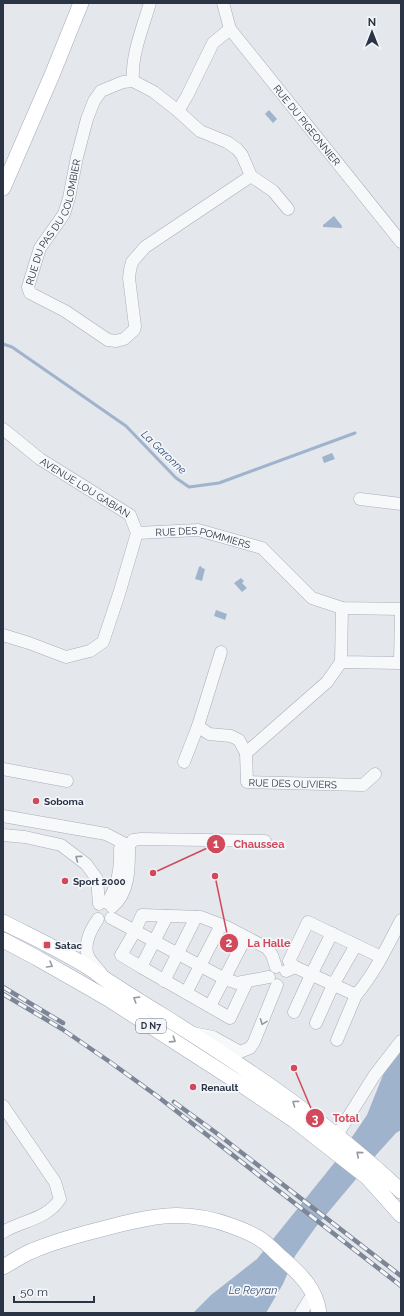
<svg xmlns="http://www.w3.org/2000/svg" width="404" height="1316" viewBox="0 0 404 1316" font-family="Raleway,sans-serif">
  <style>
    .water { fill: #9fb4cc }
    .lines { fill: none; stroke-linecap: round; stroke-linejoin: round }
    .stream { stroke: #9fb4cc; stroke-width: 3 }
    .minor-casing { stroke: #a9aeb7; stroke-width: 13 }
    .major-casing { stroke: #a3abb8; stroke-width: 16 }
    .minor { stroke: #f7f8fa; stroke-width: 12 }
    .major { stroke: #fff; stroke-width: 15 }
    .rail-casing { stroke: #7d8696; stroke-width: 4.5 }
    .rail { stroke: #f4f6f9; stroke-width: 3; stroke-dasharray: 9; stroke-linecap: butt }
    .oneway { stroke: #9196a0 }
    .oneway2 { stroke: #959aa2 }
    .poi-dot { fill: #d1495b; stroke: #f4f6f9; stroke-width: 1.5 }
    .labels { text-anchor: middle; stroke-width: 3.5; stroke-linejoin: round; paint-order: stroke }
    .shield { fill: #f4f6f9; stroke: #676e7b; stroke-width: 1 }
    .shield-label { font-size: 9px; font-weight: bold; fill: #2b3445 }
    .street-label { font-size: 10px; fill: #2b3445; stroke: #f4f6f9 }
    .poi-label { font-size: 10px; font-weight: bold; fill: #2b3445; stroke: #f4f6f9; text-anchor: start }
    .water-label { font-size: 11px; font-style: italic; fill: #34527a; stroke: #f4f6f9 }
    .leader { fill: none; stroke: #d1495b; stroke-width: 1.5 }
    .callout-dot { fill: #d1495b; stroke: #f4f6f9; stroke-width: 1.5 }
    .mark-label { font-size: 12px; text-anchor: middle; font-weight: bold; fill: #fff }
    .callout-label { font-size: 11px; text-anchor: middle; font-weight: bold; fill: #d1495b; stroke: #f4f6f9; stroke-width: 3.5; stroke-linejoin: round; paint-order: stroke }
  </style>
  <rect width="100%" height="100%" fill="#e4e7ec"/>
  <path class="water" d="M 269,110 L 277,119 L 273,123 L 265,114 Z
    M 334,216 L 342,226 L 342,228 L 323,227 L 323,225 Z
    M 332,453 L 335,459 L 324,463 L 322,457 Z
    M 201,566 L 202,568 L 205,569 L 202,581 L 195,579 L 199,567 Z
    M 241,578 L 244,581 L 242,583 L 247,588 L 242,592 L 234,583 Z
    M 216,610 L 227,614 L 225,620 L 214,616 Z
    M 401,1048 L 401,1130 L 396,1133 L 377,1154 L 315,1228 L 295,1256 L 283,1284 L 266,1313 L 193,1313 L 211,1295 L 257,1259 L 335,1162 L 367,1115 L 387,1065 Z"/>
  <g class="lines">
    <path class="stream" d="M 3,344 L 12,347 L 126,426 L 176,478 L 189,487 L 219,483 L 355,433"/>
    <g class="minor-casing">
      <g id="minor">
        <path id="s1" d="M 223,3 L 230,29 L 401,242"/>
        <path d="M 133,81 C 131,55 143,27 150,3"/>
        <path id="s2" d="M 178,111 L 200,131 L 227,142 L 237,149 L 242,155 L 251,176 L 145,247 L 132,262 L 130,270 L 129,278 L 135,326 L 134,330 L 124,339 L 116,341 L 108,340 L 65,311 L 30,293 L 28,287 L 35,264 L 40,248 L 64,214 L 69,198 L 77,157 L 87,119 L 94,101 L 101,91 L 123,82 L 133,81 L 154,92 L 178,111 L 187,96 L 213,43 L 230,29"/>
        <path d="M 251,176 L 273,191 L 288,209"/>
        <path id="s3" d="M 3,429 L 40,459 L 130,515 L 137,533 L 119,594 L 103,642 L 90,651 L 66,657 L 29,643 L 3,635"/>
        <path d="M 360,499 L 401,504"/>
        <path id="s4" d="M 137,533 L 198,530 L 262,548 L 312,598 L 342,608 L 401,609"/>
        <path d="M 342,608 L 341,662 L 400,663 L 401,611"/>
        <path d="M 221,652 L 198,726 L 209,734 L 231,736 L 239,740 L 246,753"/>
        <path id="s5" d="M 341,662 L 327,682 L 246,753 L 247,782 L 363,785 L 375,774"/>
        <path d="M 184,762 L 198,726"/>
        <path d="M 3,769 L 67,781"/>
        <path d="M 3,816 L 106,834 L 129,846"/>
        <path d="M 3,835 L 25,837 L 61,845 L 86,864 L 97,879 L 99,904"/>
        <path d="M 129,846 L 133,840 L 141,839 L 265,841"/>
        <path d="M 107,903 C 118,886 121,869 120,849 L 129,846"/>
        <path d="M 112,907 C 130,893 129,866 129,846"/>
        <path d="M 167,916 L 141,967 L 230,1018 L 247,982"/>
        <path d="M 111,918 L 225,979 L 237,983 L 269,977"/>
        <path d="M 98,919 C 91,929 82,946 89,958 C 92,963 97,968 101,973"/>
        <path d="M 141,967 L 121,955 L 135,931 L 142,915 L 201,917 L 227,927 L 267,948 L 272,955 L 276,967"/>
        <path d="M 295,967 L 289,961 L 308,922 L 381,957"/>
        <path d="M 286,971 L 295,967 L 356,995 C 375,973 388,945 401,920"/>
        <path d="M 164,981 L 196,917"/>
        <path d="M 186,993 L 221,925"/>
        <path d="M 210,1006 L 246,937"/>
        <path d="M 294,1012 L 311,975 L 332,933"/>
        <path d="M 316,1023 L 333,985 L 356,945"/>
        <path d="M 193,1033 L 213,1037 L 240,1052 L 250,1048 L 254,1042 L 277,985"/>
        <path d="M 337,1040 L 356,995"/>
        <path d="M 3,1106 L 55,1182 L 60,1199 C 46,1220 23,1220 3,1232"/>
        <path d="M 337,1135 L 374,1076 L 401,1041"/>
        <path d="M 301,1313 L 309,1300"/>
      </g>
    </g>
    <g class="major-casing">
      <path id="major" d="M 3,188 L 52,75 L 81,3
        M 3,922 C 32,937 63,951 91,969 C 98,974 104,979 111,983 C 129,995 147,1006 165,1017 C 248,1069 330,1124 401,1191
        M 3,940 L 37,958 L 107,998 L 239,1083 L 294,1120 L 367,1177 L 401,1215
        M 3,1267 C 12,1262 22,1255 32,1251 C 55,1241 78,1235 102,1229 C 151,1216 183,1208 232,1226 C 243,1230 254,1234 263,1241 C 270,1246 276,1253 283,1259 C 300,1274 316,1289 319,1313"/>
    </g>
    <use href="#minor" class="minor"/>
    <use href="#major" class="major"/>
    <g class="rail-casing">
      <path id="rail" d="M 3,987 L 63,1023
        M 3,994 L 62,1029 L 110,1062 L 157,1096 L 401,1286
        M 174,1102 L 215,1132 L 401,1276"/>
    </g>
    <use href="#rail" class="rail"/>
  </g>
  <defs><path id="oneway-chevron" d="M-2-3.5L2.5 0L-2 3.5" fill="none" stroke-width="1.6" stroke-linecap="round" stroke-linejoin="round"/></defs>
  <g class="oneway">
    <use href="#oneway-chevron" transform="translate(78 858) rotate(-143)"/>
    <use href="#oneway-chevron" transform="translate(263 1022) rotate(111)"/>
  </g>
  <g class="oneway2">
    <use href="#oneway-chevron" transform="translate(50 965) rotate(30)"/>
    <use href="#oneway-chevron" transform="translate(136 999) rotate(-148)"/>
    <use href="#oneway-chevron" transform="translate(173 1040) rotate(33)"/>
    <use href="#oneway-chevron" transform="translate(295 1103) rotate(-144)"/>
    <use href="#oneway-chevron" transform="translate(359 1154) rotate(-140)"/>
  </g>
  <g class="poi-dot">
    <circle cx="36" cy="801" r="4"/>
    <circle cx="65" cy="881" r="4"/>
    <rect x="43" y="941" width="8" height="8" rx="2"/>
    <circle cx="193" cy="1087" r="4"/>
  </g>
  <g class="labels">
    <rect class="shield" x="136" y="1019" width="30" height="14" rx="3"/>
    <g class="shield-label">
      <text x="151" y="1029">D N7</text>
    </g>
    <g class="street-label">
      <text dy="4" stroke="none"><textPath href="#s1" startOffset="150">RUE DU PIGEONNIER</textPath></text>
      <text dy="4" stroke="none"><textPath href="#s2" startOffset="516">RUE DU PAS DU COLOMBIER</textPath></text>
      <text dy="4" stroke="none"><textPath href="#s3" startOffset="101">AVENUE LOU GABIAN</textPath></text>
      <text dy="4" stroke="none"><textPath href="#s4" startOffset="67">RUE DES POMMIERS</textPath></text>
      <text dy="4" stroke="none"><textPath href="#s5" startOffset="207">RUE DES OLIVIERS</textPath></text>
    </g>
    <g class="poi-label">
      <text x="44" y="805">Soboma</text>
      <text x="73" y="885">Sport 2000</text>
      <text x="55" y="949">Satac</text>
      <text x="201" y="1091">Renault</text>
    </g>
    <g class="water-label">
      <text transform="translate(164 452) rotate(44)" y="4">La Garonne</text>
      <text x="253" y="1294">Le Reyran</text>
    </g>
  </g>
  <path class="leader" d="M153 873L216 844M215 876L229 943M294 1068L315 1118"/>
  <g class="callout-dot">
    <circle cx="153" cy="873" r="4"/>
    <circle cx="215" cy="876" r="4"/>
    <circle cx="294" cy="1068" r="4"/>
    <circle cx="216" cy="844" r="10"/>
    <circle cx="229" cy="943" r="10"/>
    <circle cx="315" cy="1118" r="10"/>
  </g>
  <g class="mark-label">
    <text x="216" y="848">1</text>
    <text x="229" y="947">2</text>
    <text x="315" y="1123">3</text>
  </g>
  <g class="callout-label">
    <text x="259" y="848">Chaussea</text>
    <text x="269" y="947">La Halle</text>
    <text x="346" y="1122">Total</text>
  </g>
  <rect width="404" height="1316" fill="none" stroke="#2b3445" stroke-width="8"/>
  <g transform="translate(372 32)" stroke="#f4f6f9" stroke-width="3" paint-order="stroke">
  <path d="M0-3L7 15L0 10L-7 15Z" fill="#2b3445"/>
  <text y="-6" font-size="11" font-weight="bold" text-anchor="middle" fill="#2b3445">N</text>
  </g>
  <path d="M14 1296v6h80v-6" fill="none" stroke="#2b3445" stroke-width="2"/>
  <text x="20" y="1296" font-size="12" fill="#2b3445" stroke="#f4f6f9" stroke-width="3" paint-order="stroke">50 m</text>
</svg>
